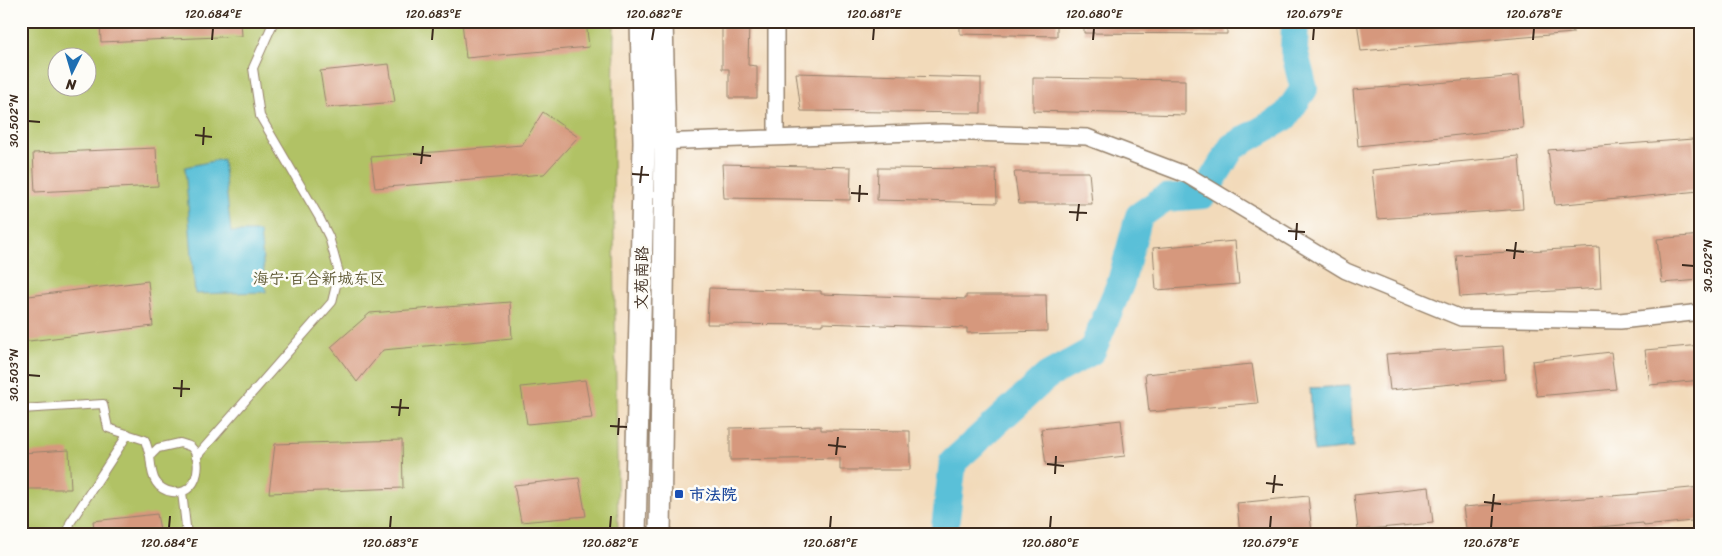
<svg xmlns="http://www.w3.org/2000/svg" width="1722" height="556" viewBox="0 0 1722 556" font-family="Sriracha,'LXGW WenKai TC',sans-serif">
  <style>
    .green { fill: #b1c265; stroke: #767642; fill-rule: evenodd }
    .water { fill: #5ac0d8; stroke: #4a757b }
    .lines { fill: none; stroke-linecap: round; stroke-linejoin: round }
    .river { stroke: #5ac0d8; stroke-width: 28 }
    .building { fill: #d6987d }
    .lane-casing { stroke: #96826c; stroke-width: 10 }
    .street-casing { stroke: #96826c; stroke-width: 18 }
    .secondary-casing { stroke: #96826c; stroke-width: 24 }
    .lane { stroke: #fff; stroke-width: 8 }
    .street { stroke: #fff; stroke-width: 15 }
    .secondary { stroke: #fff; stroke-width: 21 }
    .ticks { fill: none; stroke: #3b2a1e; stroke-width: 2 }
    .transit-dot { fill: #1a4fb4; stroke: #fdfcf7; stroke-width: 2 }
    .labels { text-anchor: middle; stroke-width: 5; stroke-linejoin: round; paint-order: stroke }
    .park-label { font-size: 16px; fill: #5e5833; stroke: #fdfcf7 }
    .street-label { font-size: 16px; fill: #3b2a1e; stroke: #fdfcf7 }
    .transit-label { font-size: 16px; font-weight: bold; fill: #164399; stroke: #fdfcf7; text-anchor: start }
    .neatline { fill: none; stroke: #3b2a1e; stroke-width: 2 }
    .ticks-label { font-size: 12px; text-anchor: middle; fill: #3b2a1e }
  </style>
  <rect width="100%" height="100%" fill="#fdfcf7"/>
  <filter id="ink" filterUnits="userSpaceOnUse"><feTurbulence type="fractalNoise" baseFrequency=".02" numOctaves="2"/><feDisplacementMap in="SourceGraphic" scale="10" xChannelSelector="R" yChannelSelector="G"/><feConvolveMatrix kernelMatrix="1 2 1 2 8 2 1 2 1" color-interpolation-filters="sRGB"/></filter>
  <filter id="wash" filterUnits="userSpaceOnUse"><feTurbulence type="fractalNoise" baseFrequency=".0096" numOctaves="4" result="noise"/><feDisplacementMap in="SourceGraphic" scale="20" xChannelSelector="R" yChannelSelector="G"/><feGaussianBlur stdDeviation="1.12" result="paint"/><feColorMatrix in="noise" values="0 0 0 0 0 0 0 0 0 0 0 0 0 0 0 0 0 1.4 0 .05"/><feComposite in="paint" operator="in"/></filter>
  <g filter="url(#wash)">
    <rect width="100%" height="100%" fill="#f2daba"/>
    <path class="green" d="M 21,21 L 614,21 L 613,155 L 618,535 L 21,535 ZM 58,58 L 88,58 L 88,88 L 58,88 Z"/>
    <path class="water" d="M 223,159 L 231,232 L 260,232 L 266,292 L 195,294 L 185,167 Z
      M 1350,386 L 1353,448 L 1314,452 L 1310,388 Z"/>
    <g class="lines">
      <path class="river" d="M 944,535 L 953,462 L 1047,376 L 1092,351 L 1121,282 L 1139,216 L 1165,198 L 1203,195 L 1232,147 L 1285,117 L 1304,89 L 1294,50 L 1295,21"/>
    </g>
    <g id="blocks">
      <path class="building" d="M 100,21 L 241,21 L 242,36 L 101,42 Z
        M 473,21 L 586,21 L 589,47 L 466,58 L 462,22 Z
        M 722,21 L 749,21 L 748,65 L 757,66 L 757,98 L 729,98 L 729,69 L 722,69 Z
        M 960,21 L 1057,21 L 1057,36 L 960,34 Z
        M 1084,21 L 1227,21 L 1227,34 L 1084,33 Z
        M 1357,21 L 1572,21 L 1573,33 L 1361,51 Z
        M 389,64 L 395,102 L 326,108 L 320,71 Z
        M 796,73 L 981,78 L 981,113 L 801,111 Z
        M 1519,76 L 1523,128 L 1358,146 L 1353,90 Z
        M 1033,78 L 1185,80 L 1185,115 L 1033,111 Z
        M 543,112 L 578,137 L 544,174 L 375,188 L 371,157 L 522,145 Z
        M 1693,139 L 1699,191 L 1555,205 L 1548,150 Z
        M 156,148 L 158,186 L 35,192 L 33,153 Z
        M 1519,156 L 1523,209 L 1377,219 L 1372,170 Z
        M 722,164 L 851,167 L 850,200 L 724,198 Z
        M 878,168 L 996,169 L 997,203 L 877,200 Z
        M 1014,172 L 1089,172 L 1092,204 L 1019,204 Z
        M 1701,235 L 1701,280 L 1662,283 L 1657,239 Z
        M 1235,241 L 1239,284 L 1156,290 L 1153,248 Z
        M 1599,247 L 1601,288 L 1460,297 L 1456,255 Z
        M 148,281 L 153,326 L 21,342 L 21,297 Z
        M 709,288 L 821,291 L 821,294 L 966,299 L 966,295 L 1046,295 L 1047,331 L 967,333 L 967,328 L 822,323 L 822,325 L 707,324 Z
        M 510,302 L 512,338 L 383,350 L 357,382 L 331,347 L 370,313 Z
        M 1701,345 L 1701,380 L 1650,385 L 1645,350 Z
        M 1503,346 L 1505,379 L 1390,390 L 1386,354 Z
        M 1611,352 L 1616,389 L 1537,396 L 1532,361 Z
        M 1252,364 L 1258,403 L 1149,412 L 1145,374 Z
        M 585,380 L 592,418 L 527,424 L 521,387 Z
        M 1121,420 L 1125,456 L 1046,465 L 1041,429 Z
        M 821,426 L 821,430 L 910,431 L 910,470 L 840,470 L 840,458 L 730,460 L 730,428 Z
        M 402,440 L 403,488 L 269,493 L 275,444 Z
        M 69,450 L 71,489 L 21,489 L 21,453 Z
        M 579,478 L 586,516 L 521,522 L 514,485 Z
        M 1429,487 L 1433,523 L 1358,530 L 1354,495 Z
        M 1701,487 L 1701,520 L 1644,526 L 1643,523 L 1515,535 L 1467,535 L 1463,507 L 1638,494 L 1638,493 Z
        M 1308,496 L 1312,533 L 1240,535 L 1237,503 Z
        M 157,514 L 161,535 L 95,535 L 93,521 Z"/>
    </g>
  </g>
  <g filter="url(#ink)">
    <use href="#blocks" fill-opacity="0" stroke="#96826c" stroke-width="1"/>
    <g class="lines">
      <g class="lane-casing">
        <path id="lane" d="M 21,409 L 103,404 L 108,428 L 145,440 L 150,456
          M 180,443 C 183,444 188,445 191,447 C 201,456 199,478 190,487 C 181,496 163,493 156,482 C 151,475 151,464 150,456 L 158,448 Z
          M 196,457 L 332,302 L 339,273 L 329,237 L 319,217 L 260,116 L 253,68 L 274,21
          M 182,492 L 187,535
          M 68,535 L 70,523 L 128,434"/>
      </g>
      <g class="street-casing">
        <path id="street" d="M 776,138 L 776,21
          M 656,142 L 942,132 L 1087,137 L 1187,175 L 1346,271 L 1461,318 L 1620,321 L 1701,312"/>
      </g>
      <g class="secondary-casing">
        <path id="secondary" d="M 635,535 L 644,142 L 641,21
          M 660,535 L 665,141 L 662,21"/>
      </g>
      <use href="#lane" class="lane"/>
      <use href="#street" class="street"/>
      <use href="#secondary" class="secondary"/>
    </g>
  </g>
  <path class="ticks" d="M 212,40 L 213,28M 432,40 L 433,28M 652,40 L 654,28M 873,40 L 874,28M 1093,40 L 1094,28M 1313,40 L 1314,28M 1533,40 L 1534,28M 28,121 L 40,122M 195,135 L 212,137M 203,145 L 204,127M 413,154 L 431,156M 421,164 L 423,146M 632,174 L 649,175M 640,183 L 642,166M 851,193 L 868,194M 859,202 L 860,185M 1069,212 L 1087,213M 1077,221 L 1079,204M 1288,231 L 1305,232M 1296,240 L 1297,223M 1506,250 L 1524,252M 1514,259 L 1516,242M 1682,265 L 1694,266M 28,375 L 40,376M 173,388 L 190,389M 181,397 L 182,380M 391,407 L 409,408M 399,416 L 401,399M 610,426 L 627,427M 618,435 L 619,418M 828,445 L 846,447M 836,455 L 838,437M 1047,464 L 1064,466M 1055,474 L 1056,456M 1266,483 L 1283,485M 1273,493 L 1275,475M 1484,502 L 1501,504M 1492,512 L 1494,494M 169,528 L 170,516M 390,528 L 391,516M 610,528 L 611,516M 830,528 L 831,516M 1050,528 L 1051,516M 1270,528 L 1271,516M 1491,528 L 1492,516"/>
  <rect class="transit-dot" x="674" y="489" width="10" height="10" rx="2.5"/>
  <g class="labels">
    <g class="park-label">
      <text x="319" y="284">海宁·百合新城东区</text>
    </g>
    <g class="street-label">
      <text transform="translate(641 278) rotate(-89)" y="6">文苑南路</text>
    </g>
    <g class="transit-label">
      <text x="689" y="500">市法院</text>
    </g>
  </g>
  <rect width="1722" height="556" fill="none" stroke="#fdfcf7" stroke-width="55"/>
  <g transform="translate(72 72) rotate(185)"><circle r="24" fill="#fdfcf7" stroke="#afa8a0"/>
  <path d="M0-4L9 19L0 12L-9 19Z" fill="#1f6fb2"/>
  <text y="-8" font-size="14" font-weight="bold" text-anchor="middle" fill="#3b2a1e">N</text>
  </g>
  <rect x="28" y="28" width="1666" height="500" class="neatline"/>
  <g class="ticks-label">
    <text x="213" y="18">120.684°E</text>
    <text x="433" y="18">120.683°E</text>
    <text x="654" y="18">120.682°E</text>
    <text x="874" y="18">120.681°E</text>
    <text x="1094" y="18">120.680°E</text>
    <text x="1314" y="18">120.679°E</text>
    <text x="1534" y="18">120.678°E</text>
    <text transform="translate(14 121) rotate(-90)" y="4">30.502°N</text>
    <text transform="translate(1708 266) rotate(-90)" y="4">30.502°N</text>
    <text transform="translate(14 375) rotate(-90)" y="4">30.503°N</text>
    <text x="169" y="547">120.684°E</text>
    <text x="390" y="547">120.683°E</text>
    <text x="610" y="547">120.682°E</text>
    <text x="830" y="547">120.681°E</text>
    <text x="1050" y="547">120.680°E</text>
    <text x="1270" y="547">120.679°E</text>
    <text x="1491" y="547">120.678°E</text>
  </g>
</svg>
